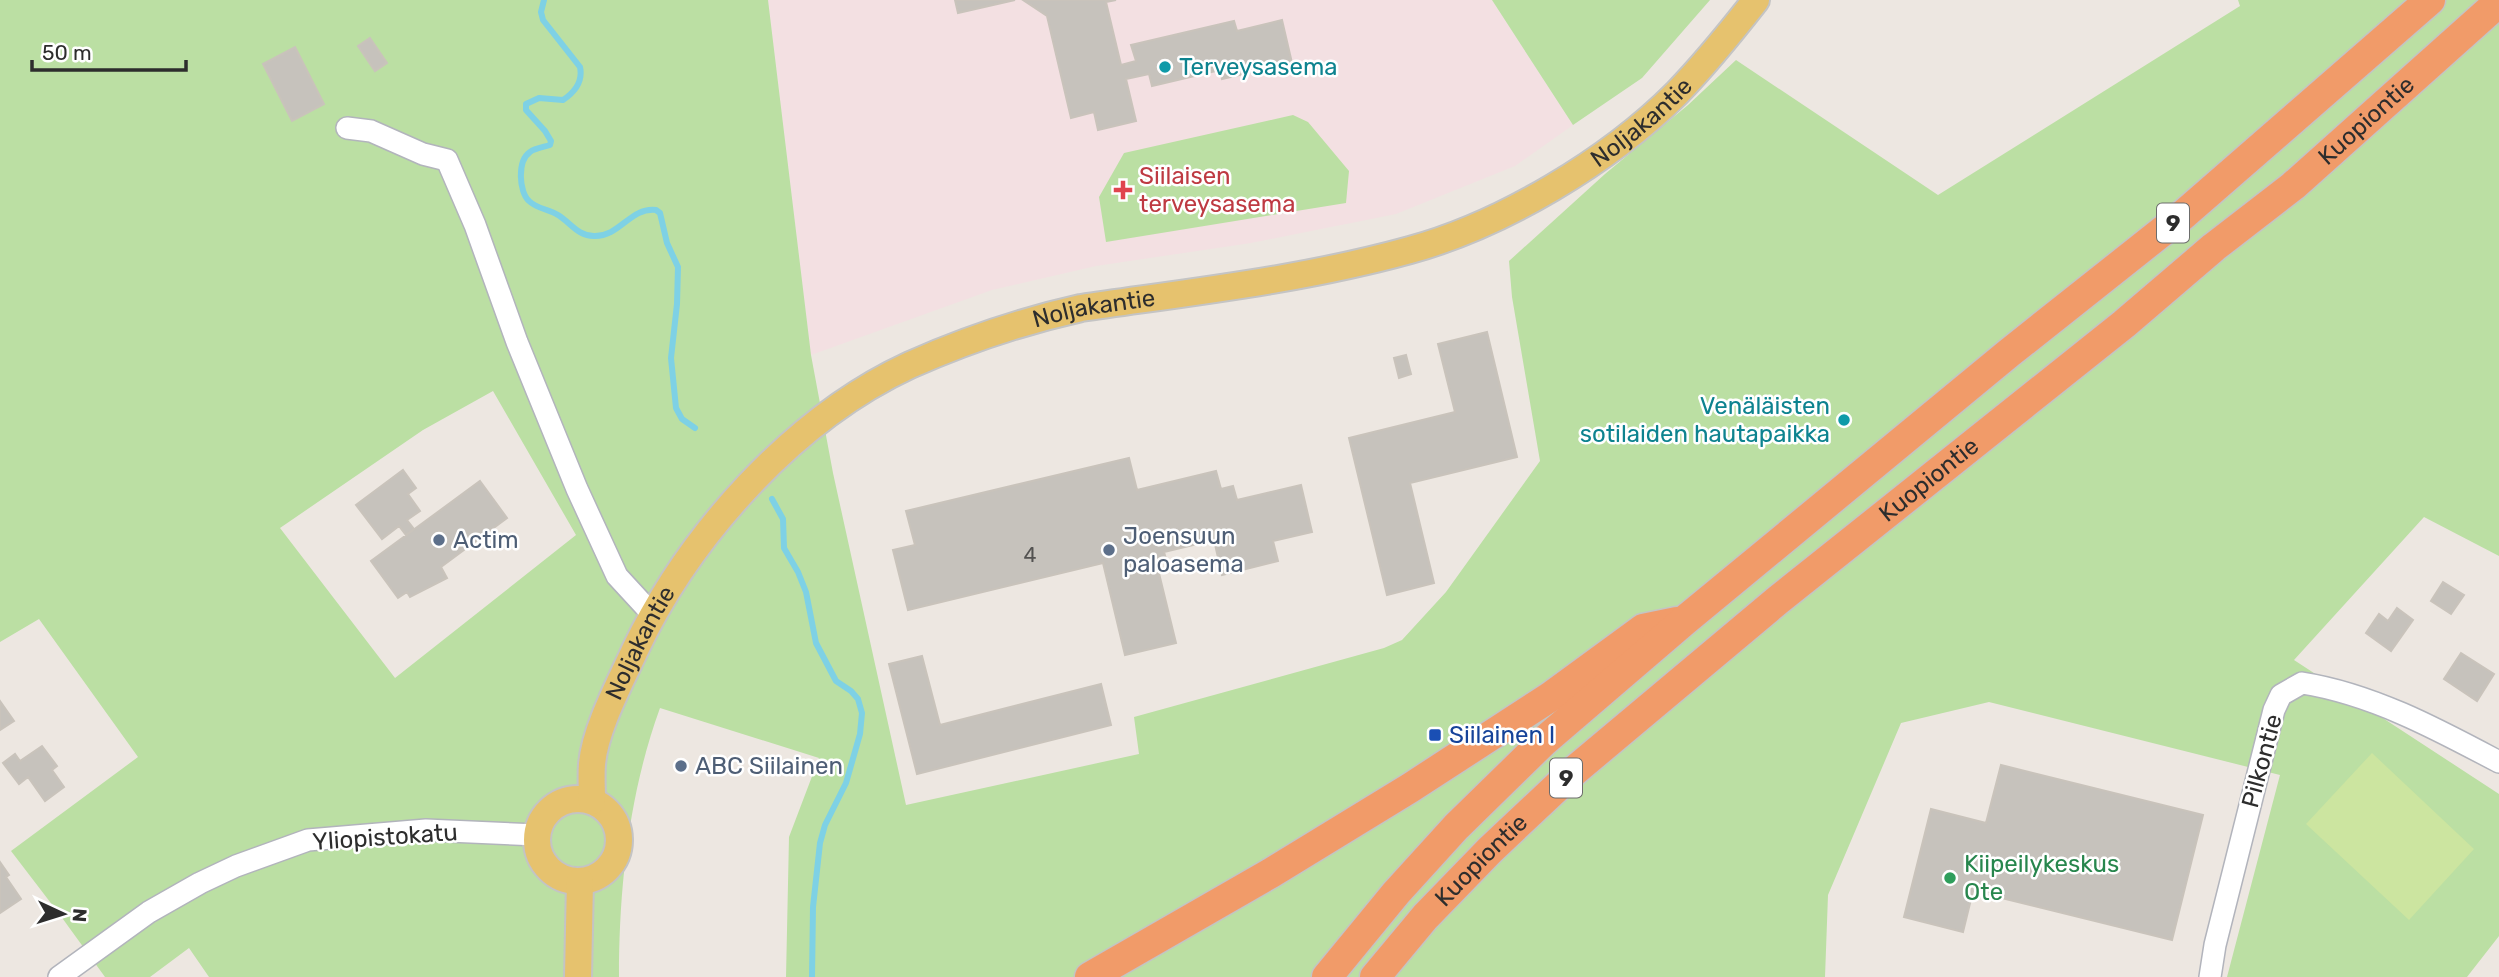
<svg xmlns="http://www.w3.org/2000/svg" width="2499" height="977" viewBox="0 0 2499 977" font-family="Rubik,sans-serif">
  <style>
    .medical { fill: #f3e0e2 }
    .green { fill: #bbdfa3; fill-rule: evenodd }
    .pitch { fill: #cce5a0 }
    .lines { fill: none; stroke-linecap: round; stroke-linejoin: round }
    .stream { stroke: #7ed1e5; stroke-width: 6 }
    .building { fill: #c6c2bc; stroke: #c9c3bb; stroke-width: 2 }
    .minor-casing { stroke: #b2b4bc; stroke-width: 24 }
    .major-casing { stroke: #c4c4c4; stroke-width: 30 }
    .highway-casing { stroke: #c4c4c4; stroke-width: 33 }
    .minor { stroke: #fff; stroke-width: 21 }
    .major { stroke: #e6c26e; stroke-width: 26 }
    .highway { stroke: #f19b69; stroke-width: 30 }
    .culture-dot { fill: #0f9aa8; stroke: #fff; stroke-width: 2.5 }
    .health-dot { fill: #e0444e; stroke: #fff; stroke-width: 2.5 }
    .service-dot { fill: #5c6f8a; stroke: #fff; stroke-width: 2.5 }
    .transit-dot { fill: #1a4fb4; stroke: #fff; stroke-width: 2.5 }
    .leisure-dot { fill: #2e9e5b; stroke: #fff; stroke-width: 2.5 }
    .labels { text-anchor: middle; stroke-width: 5; stroke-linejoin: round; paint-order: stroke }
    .number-label { font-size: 21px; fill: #535251 }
    .shield { fill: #fff; stroke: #6c6c6c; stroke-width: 2 }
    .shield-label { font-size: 23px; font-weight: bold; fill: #2d2d2d }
    .culture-label { font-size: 24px; fill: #0d838f; stroke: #fff; text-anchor: start }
    .street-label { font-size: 24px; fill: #2d2d2d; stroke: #fff }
    .health-label { font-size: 24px; fill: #be3a42; stroke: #fff; text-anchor: start }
    .service-label { font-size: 24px; fill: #4e5e75; stroke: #fff; text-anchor: start }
    .transit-label { font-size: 24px; fill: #164399; stroke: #fff; text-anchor: start }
    .leisure-label { font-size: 24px; fill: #27864d; stroke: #fff; text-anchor: start }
  </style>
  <rect width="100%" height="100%" fill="#ede7e1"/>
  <path class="medical" d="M 768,0 L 1492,0 L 1573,125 L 1515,166 L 1396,214 L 1251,243 L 1096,266 L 992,290 L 811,355 Z"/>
  <path class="green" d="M 0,0 L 768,0 L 811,355 L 833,473 L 906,805 L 1139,754 L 1134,717 L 1384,648 L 1402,640 L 1446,592 L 1540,461 L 1512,297 L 1509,261 L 1605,174 L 1688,105 L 1736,60 L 1938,195 L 2240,6 L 2238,0 L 2499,0 L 2499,556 L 2424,517 L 2294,660 L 2499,794 L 2499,936 L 2467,977 L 2227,977 L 2280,775 L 1989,702 L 1901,723 L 1828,895 L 1825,977 L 786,977 L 789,837 L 819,758 L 660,708 C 629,793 619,887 619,977 L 209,977 L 189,948 L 150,977 L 105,977 L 60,915 L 11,851 L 138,757 L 39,619 L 0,642 ZM 493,391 L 576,535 L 395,678 L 280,528 L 423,430 Z
    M 1492,0 L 1710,0 L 1642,78 L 1573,125 Z
    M 1293,115 L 1308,122 L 1349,171 L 1346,203 L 1106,242 L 1099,197 L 1124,153 Z"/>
  <path class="pitch" d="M 2372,753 L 2474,849 L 2409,920 L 2306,824 Z"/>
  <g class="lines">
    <path class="stream" d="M 544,0 L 541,12 L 543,20 L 580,67 C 583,81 575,92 563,100 L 539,98 L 526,104 L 526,110 L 545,131 L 551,141 L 550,145 C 544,147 535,148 530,152 C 517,161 519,192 529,201 C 537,209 549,209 558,215 C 571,223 578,236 594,236 C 620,237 630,207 656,210 L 660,213 L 667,243 L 678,267 L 677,304 L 671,358 L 676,408 L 682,419 L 695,428
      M 772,499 L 783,519 L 784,548 L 798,572 L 806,592 L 816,643 L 836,681 L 851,691 L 858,699 L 862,713 L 860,734 L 846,783 L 825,825 L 820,843 L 813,907 L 812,977"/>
  </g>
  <path class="building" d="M 955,0 L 1015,0 L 958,13 Z
    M 1023,0 L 1116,0 L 1106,2 L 1121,65 L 1136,61 L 1131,45 L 1234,21 L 1237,31 L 1282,20 L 1292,63 L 1222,79 L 1220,70 L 1152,86 L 1149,74 L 1126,79 L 1136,121 L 1098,130 L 1094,112 L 1071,118 L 1047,16 Z
    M 370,38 L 387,63 L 375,71 L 358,46 Z
    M 295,47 L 324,104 L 292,121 L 263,64 Z
    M 1487,332 L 1517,457 L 1410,483 L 1434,583 L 1387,595 L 1349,438 L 1455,412 L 1438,344 Z
    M 1406,355 L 1411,374 L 1399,378 L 1394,358 Z
    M 1129,458 L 1137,490 L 1216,471 L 1221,489 L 1233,486 L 1237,500 L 1301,485 L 1312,532 L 1273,541 L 1278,561 L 1222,575 L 1214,540 L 1164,552 L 1166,559 L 1156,561 L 1176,643 L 1125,655 L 1103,563 L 908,610 L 893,550 L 915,545 L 906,511 Z
    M 403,470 L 416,488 L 408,494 L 420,511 L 407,520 L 414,529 L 406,535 L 399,526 L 382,539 L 356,505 Z
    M 480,481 L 507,518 L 441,567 L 447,578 L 410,597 L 407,592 L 398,598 L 371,561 Z
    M 2443,582 L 2464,595 L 2451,614 L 2431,601 Z
    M 2397,608 L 2413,620 L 2391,651 L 2366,633 L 2379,614 L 2388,621 Z
    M 2461,653 L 2494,674 L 2477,701 L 2444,679 Z
    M 922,656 L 940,725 L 1101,684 L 1111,725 L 917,774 L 889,664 Z
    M 0,701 L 14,721 L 0,730 Z
    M 42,746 L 57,766 L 52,770 L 64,787 L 45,801 L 28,777 L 19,784 L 3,763 L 15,754 L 20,761 Z
    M 2001,765 L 2203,815 L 2172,940 L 1973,891 L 1963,932 L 1904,917 L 1931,809 L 1986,823 Z
    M 0,862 L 9,875 L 6,877 L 21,899 L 0,913 Z"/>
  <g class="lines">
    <g class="minor-casing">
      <path id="minor" d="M 347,128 L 371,131 L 423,154 L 447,160 L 475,225 L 517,342 L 577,489 L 617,576 L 652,614
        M 59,977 L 149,912 L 200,883 L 236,866 L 308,840 L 426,830 L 537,835
        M 2210,977 L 2215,945 L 2274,710 L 2281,695 L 2302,683 C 2372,694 2437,729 2499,762"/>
    </g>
    <g class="major-casing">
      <g id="major">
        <circle cx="578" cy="840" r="41"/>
        <path id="s1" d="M 592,801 C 592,789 591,776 592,764 C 595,729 620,683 635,650 C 689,536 793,419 910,365 C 964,341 1023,321 1081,308 C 1191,292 1302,280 1410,250 C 1502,225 1609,161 1677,93 C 1705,64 1731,32 1756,0"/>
        <path d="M 578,977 L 580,881"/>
      </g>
    </g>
    <g class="highway-casing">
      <g id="highway">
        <path d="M 1090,977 L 1271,873 L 1410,788 L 1550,697 L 1643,629 L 1677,622"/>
        <path d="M 1327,977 L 1396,893 L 1456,827 L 1544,741 L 1684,621 L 2009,353 L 2183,215 L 2430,0"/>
        <path id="s2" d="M 1375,977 L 1425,917 L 1490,850 L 1574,771 L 1778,600 L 2124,324 L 2214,247 L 2293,186 L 2499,2"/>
      </g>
    </g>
    <use href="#minor" class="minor"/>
    <use href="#major" class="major"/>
    <use href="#highway" class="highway"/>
  </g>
  <g class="culture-dot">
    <circle cx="1165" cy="67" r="7"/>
    <circle cx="1844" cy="420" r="7"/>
  </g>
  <path class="health-dot" d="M1119.5 179.5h7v7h7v7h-7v7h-7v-7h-7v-7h7z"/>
  <g class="service-dot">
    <circle cx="439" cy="540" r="7"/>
    <circle cx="1109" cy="550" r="7"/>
    <circle cx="681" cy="766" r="7"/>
  </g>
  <rect class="transit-dot" x="1428" y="728" width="14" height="14" rx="3.5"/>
  <circle class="leisure-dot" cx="1950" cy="878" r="7"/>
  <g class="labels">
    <g class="number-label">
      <text x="1030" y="562">4</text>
    </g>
    <g class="shield">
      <rect x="2157" y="203.5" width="32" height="39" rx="5"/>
      <rect x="1550" y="758.5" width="32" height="39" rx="5"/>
    </g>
    <g class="shield-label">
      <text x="2173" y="231">9</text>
      <text x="1566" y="786">9</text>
    </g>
    <g class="culture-label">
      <text x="1179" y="75">Terveysasema</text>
      <text x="1830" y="414" text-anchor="end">Venäläisten<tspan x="1830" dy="28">sotilaiden hautapaikka</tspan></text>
    </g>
    <g class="street-label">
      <text dy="8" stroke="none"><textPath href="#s1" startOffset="1344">Noljakantie</textPath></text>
      <text dy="8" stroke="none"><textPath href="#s2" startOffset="1312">Kuopiontie</textPath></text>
      <text dy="8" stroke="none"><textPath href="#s1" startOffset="756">Noljakantie</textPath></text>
      <text dy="8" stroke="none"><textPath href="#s2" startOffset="746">Kuopiontie</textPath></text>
      <text dy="8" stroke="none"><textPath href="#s1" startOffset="168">Noljakantie</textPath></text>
      <text transform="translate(2262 761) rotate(-75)" y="8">Pilkontie</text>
      <text transform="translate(385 837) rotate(-4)" y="8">Yliopistokatu</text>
      <text dy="8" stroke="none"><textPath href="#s2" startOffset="158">Kuopiontie</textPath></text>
    </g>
    <g class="health-label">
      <text x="1139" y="184">Siilaisen<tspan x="1139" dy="28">terveysasema</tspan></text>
    </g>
    <g class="service-label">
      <text x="1123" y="544">Joensuun<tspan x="1123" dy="28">paloasema</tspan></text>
      <text x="453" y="548">Actim</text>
      <text x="695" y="774">ABC Siilainen</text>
    </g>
    <g class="transit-label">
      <text x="1449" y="743">Siilainen I</text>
    </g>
    <g class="leisure-label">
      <text x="1964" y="872">Kiipeilykeskus<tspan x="1964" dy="28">Ote</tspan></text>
    </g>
  </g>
  <g transform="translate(63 914) rotate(94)" stroke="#ffffff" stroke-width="5" paint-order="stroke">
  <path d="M0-5L12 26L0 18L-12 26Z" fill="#2d2d2d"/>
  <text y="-10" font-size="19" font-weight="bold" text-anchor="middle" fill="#2d2d2d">N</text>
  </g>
  <path d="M32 60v10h154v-10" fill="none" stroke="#2d2d2d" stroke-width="3.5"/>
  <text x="42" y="60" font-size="21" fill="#2d2d2d" stroke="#ffffff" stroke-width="5" paint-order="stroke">50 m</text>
</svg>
